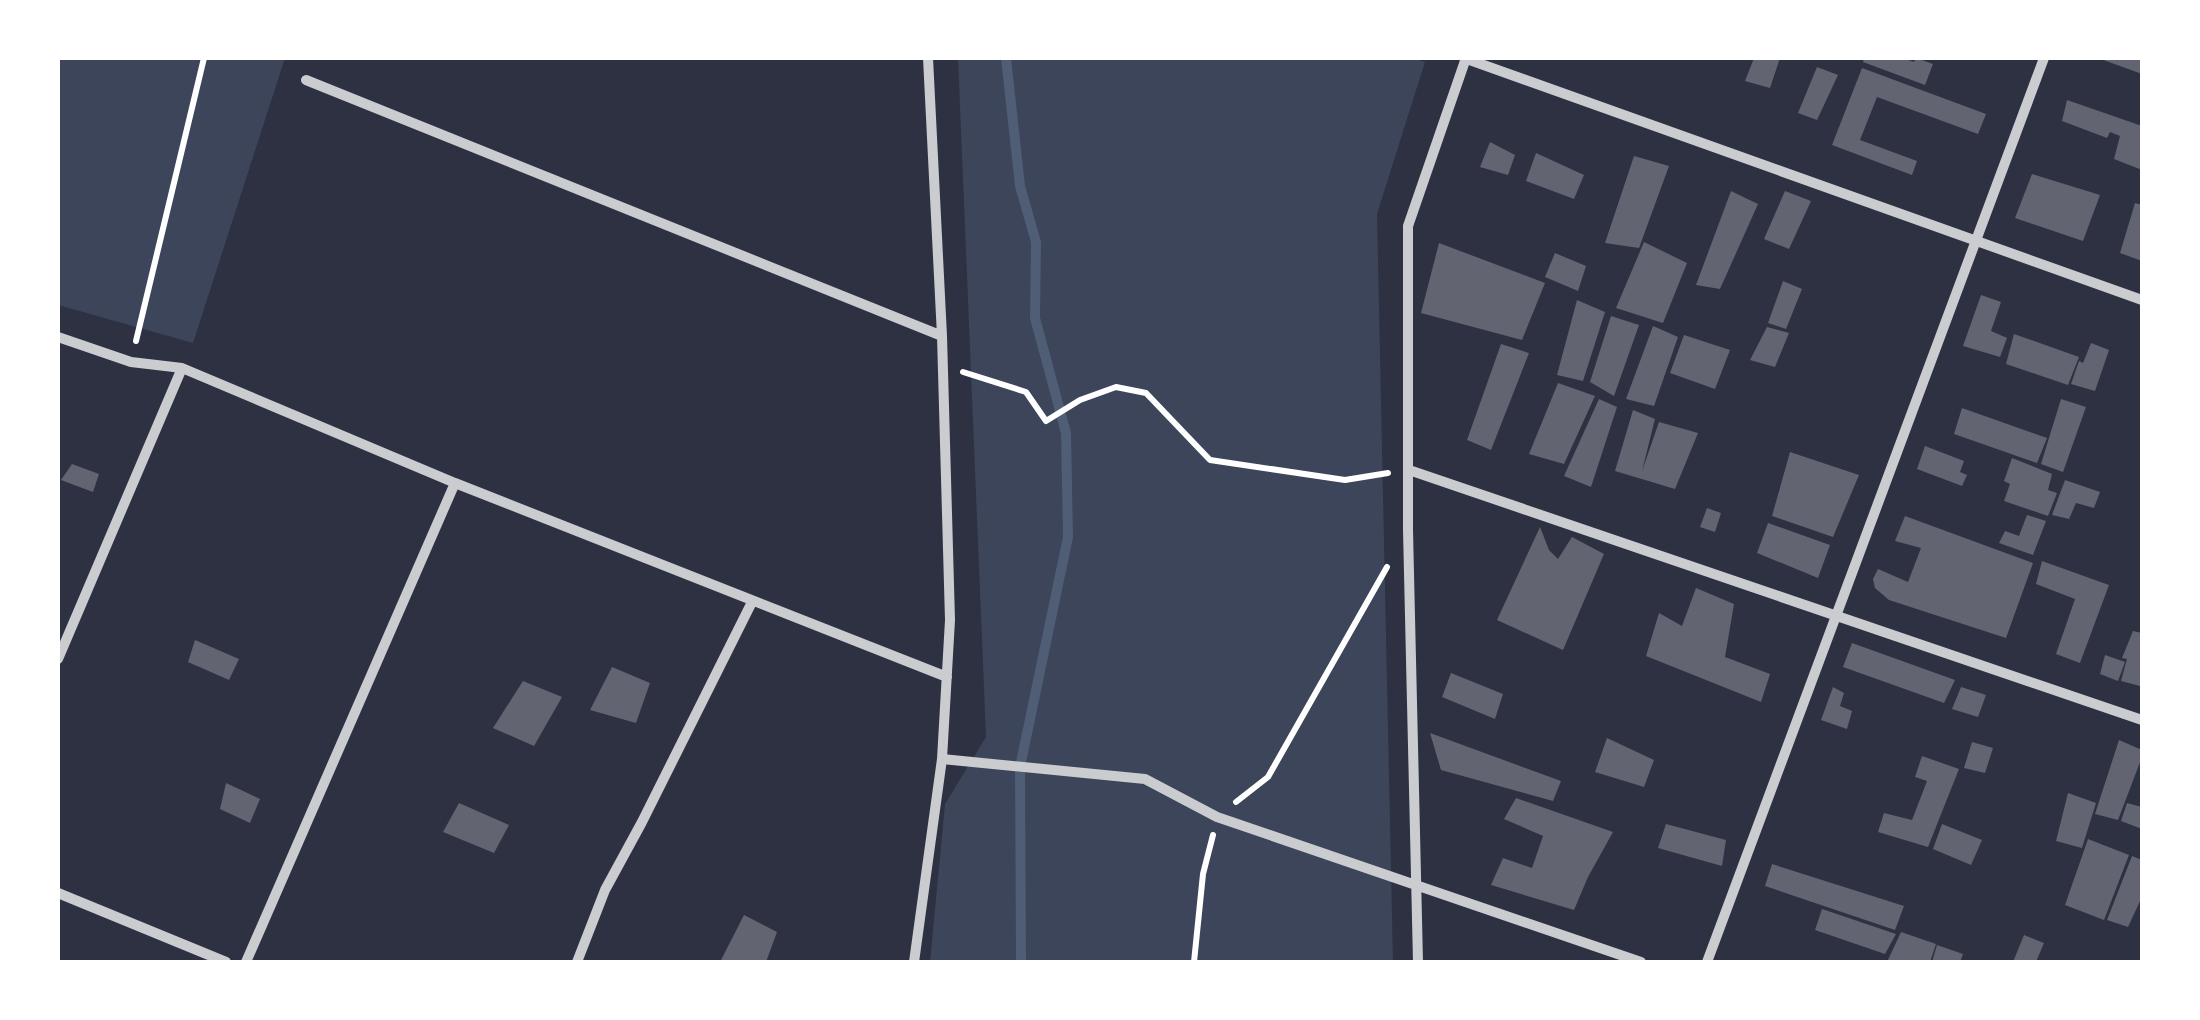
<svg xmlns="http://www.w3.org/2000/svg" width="2200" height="1020" viewBox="0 0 2200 1020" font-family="'Varela Round',sans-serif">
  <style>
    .green { fill: #3c4559 }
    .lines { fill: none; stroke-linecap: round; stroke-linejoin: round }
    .stream { stroke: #4f5d75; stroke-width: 10 }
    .building { fill: #626471 }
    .path { stroke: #fff; stroke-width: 6 }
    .minor { stroke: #caccd0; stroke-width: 10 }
  </style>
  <rect width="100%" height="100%" fill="#2d3142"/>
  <path class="green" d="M 58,58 L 285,58 L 193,343 L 58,305 Z
    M 958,58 L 1414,58 L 1425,62 L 1377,214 L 1393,962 L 930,962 L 945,804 L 986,737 Z"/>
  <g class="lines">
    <path class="stream" d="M 1006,58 L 1020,186 L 1036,242 L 1035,318 L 1066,433 L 1068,537 L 1020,767 L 1021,962"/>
  </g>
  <path class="building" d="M 1754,58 L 1780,58 L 1770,88 L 1745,81 Z
    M 1864,58 L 1903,58 L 1914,62 L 1916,58 L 1933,64 L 1925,85 L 1863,62 Z
    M 2098,58 L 2142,58 L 2142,74 Z
    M 1817,67 L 1838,75 L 1817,120 L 1798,113 Z
    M 1862,68 L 1986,114 L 1978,134 L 1877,97 L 1860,140 L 1917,161 L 1912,175 L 1832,145 Z
    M 2067,100 L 2142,126 L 2142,170 L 2114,159 L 2120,136 L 2110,132 L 2107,138 L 2062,121 Z
    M 1490,142 L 1515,155 L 1508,175 L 1480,167 Z
    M 1536,153 L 1584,175 L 1574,199 L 1526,181 Z
    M 1634,156 L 1669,166 L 1639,248 L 1605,243 Z
    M 2032,174 L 2100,195 L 2083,241 L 2015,218 Z
    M 1731,191 L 1758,204 L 1720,289 L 1696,285 Z
    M 1785,191 L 1811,201 L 1789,249 L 1764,239 Z
    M 2135,203 L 2142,205 L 2142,261 L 2120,253 Z
    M 1644,242 L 1687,263 L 1663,323 L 1616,308 Z
    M 1439,243 L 1545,283 L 1522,340 L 1421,313 Z
    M 1555,253 L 1586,266 L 1578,291 L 1545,277 Z
    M 1783,281 L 1802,289 L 1786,329 L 1768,323 Z
    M 1981,295 L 2001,302 L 1991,331 L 2007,338 L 2000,357 L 1963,346 Z
    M 1577,300 L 1605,312 L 1583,381 L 1557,375 Z
    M 1611,316 L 1639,325 L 1614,396 L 1590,382 Z
    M 1653,326 L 1678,337 L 1654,406 L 1626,399 Z
    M 1767,327 L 1789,333 L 1775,367 L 1750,360 Z
    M 2014,334 L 2079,357 L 2068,385 L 2006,364 Z
    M 1684,335 L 1730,350 L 1715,389 L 1670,373 Z
    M 2091,343 L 2109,350 L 2095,391 L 2071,384 L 2079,361 L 2083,363 Z
    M 1501,344 L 1529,353 L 1491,450 L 1467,440 Z
    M 1558,383 L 1595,396 L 1564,464 L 1529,454 Z
    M 1599,399 L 1617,407 L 1591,487 L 1564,476 Z
    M 2061,399 L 2086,407 L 2063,472 L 2041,464 Z
    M 1962,408 L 2047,438 L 2037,463 L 1954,434 Z
    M 1633,410 L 1655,419 L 1642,471 L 1659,422 L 1698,433 L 1675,489 L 1615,471 Z
    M 1925,446 L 1964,461 L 1960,472 L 1967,475 L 1962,486 L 1917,469 Z
    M 1790,452 L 1859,475 L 1833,537 L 1772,516 Z
    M 2012,458 L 2052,474 L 2048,490 L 2057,493 L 2048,516 L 2004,501 L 2010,484 L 2004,481 Z
    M 72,464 L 99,474 L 93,492 L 61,480 Z
    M 2065,480 L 2100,492 L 2094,508 L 2076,503 L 2069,519 L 2052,515 Z
    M 1707,508 L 1721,513 L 1715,532 L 1700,527 Z
    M 2027,515 L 2046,521 L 2033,555 L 1999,543 L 2005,531 L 2019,536 Z
    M 1905,516 L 2033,563 L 2006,638 L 1889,600 L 1875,588 L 1873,579 L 1878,569 L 1908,582 L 1921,548 L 1895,541 Z
    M 1768,523 L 1830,545 L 1818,578 L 1757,553 Z
    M 1540,527 L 1549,550 L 1558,559 L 1572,537 L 1604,554 L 1563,650 L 1497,620 Z
    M 2042,561 L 2109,585 L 2080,663 L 2056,654 L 2075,599 L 2036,584 Z
    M 1696,588 L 1734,604 L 1725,657 L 1770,674 L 1761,702 L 1646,656 L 1659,613 L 1682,626 Z
    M 2133,631 L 2142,633 L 2140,686 L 2121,681 L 2127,659 L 2122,658 Z
    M 195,640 L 239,659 L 229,680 L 188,662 Z
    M 1852,643 L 1955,680 L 1944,703 L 1843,667 Z
    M 2105,655 L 2125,662 L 2118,681 L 2100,674 Z
    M 612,667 L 650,683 L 636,723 L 590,710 Z
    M 1451,673 L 1503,694 L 1495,719 L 1442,697 Z
    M 523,681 L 562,697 L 534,746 L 493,728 Z
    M 1833,687 L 1844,693 L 1840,706 L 1852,711 L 1847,729 L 1821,720 Z
    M 1961,687 L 1986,695 L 1978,717 L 1952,709 Z
    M 1430,733 L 1561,781 L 1553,801 L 1441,770 Z
    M 1607,738 L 1654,760 L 1644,787 L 1595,772 Z
    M 2119,740 L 2142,750 L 2142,757 L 2118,820 L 2095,814 Z
    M 1972,742 L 1993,748 L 1985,773 L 1964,768 Z
    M 1922,756 L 1959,769 L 1928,847 L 1878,832 L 1884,813 L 1912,820 L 1927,781 L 1915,777 Z
    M 226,783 L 260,799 L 250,823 L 220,809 Z
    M 2068,793 L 2096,803 L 2082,848 L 2056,841 Z
    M 1516,798 L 1613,832 L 1588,877 L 1574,910 L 1491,885 L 1503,858 L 1532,868 L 1543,836 L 1504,819 Z
    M 459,803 L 509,825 L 494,853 L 443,832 Z
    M 2127,803 L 2142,807 L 2142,829 L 2121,821 Z
    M 1666,824 L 1726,840 L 1722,866 L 1658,848 Z
    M 1942,824 L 1982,840 L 1971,865 L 1933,849 Z
    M 2088,839 L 2129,855 L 2104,920 L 2065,905 Z
    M 2132,856 L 2142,860 L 2142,897 L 2128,927 L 2107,920 Z
    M 1772,864 L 1904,906 L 1895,930 L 1765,886 Z
    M 1822,909 L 1896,934 L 1885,954 L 1815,930 Z
    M 744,915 L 777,932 L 766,962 L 720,962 Z
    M 1901,932 L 1936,944 L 1930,962 L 1887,962 Z
    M 2024,935 L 2044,943 L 2036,962 L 2013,962 Z
    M 1937,945 L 1963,954 L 1960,962 L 1932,962 Z"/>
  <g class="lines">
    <path class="path" d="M 136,341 L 204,58
      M 963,372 L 1026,392 L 1046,421 L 1080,400 L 1116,387 L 1146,393 L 1210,460 L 1345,480 L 1388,473
      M 1236,802 L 1268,777 L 1387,567
      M 1194,962 L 1203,874 L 1213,835"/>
    <path class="minor" d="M 1464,58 L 2142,300
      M 306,80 L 942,336
      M 58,337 L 131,362 L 182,368 L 455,483 L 947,677
      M 1409,470 L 2142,720
      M 58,659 L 182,368
      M 942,759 L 1145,779 L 1217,817 L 1641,962
      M 58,893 L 226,962
      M 246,962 L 455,483
      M 577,962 L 605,890 L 642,822 L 752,602
      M 914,962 L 942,759 L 950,620 L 942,336 L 928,58
      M 1418,962 L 1408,530 L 1408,226 L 1466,58
      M 1707,962 L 2044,58"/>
  </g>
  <rect width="2200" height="1020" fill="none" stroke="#ffffff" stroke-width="120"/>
</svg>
